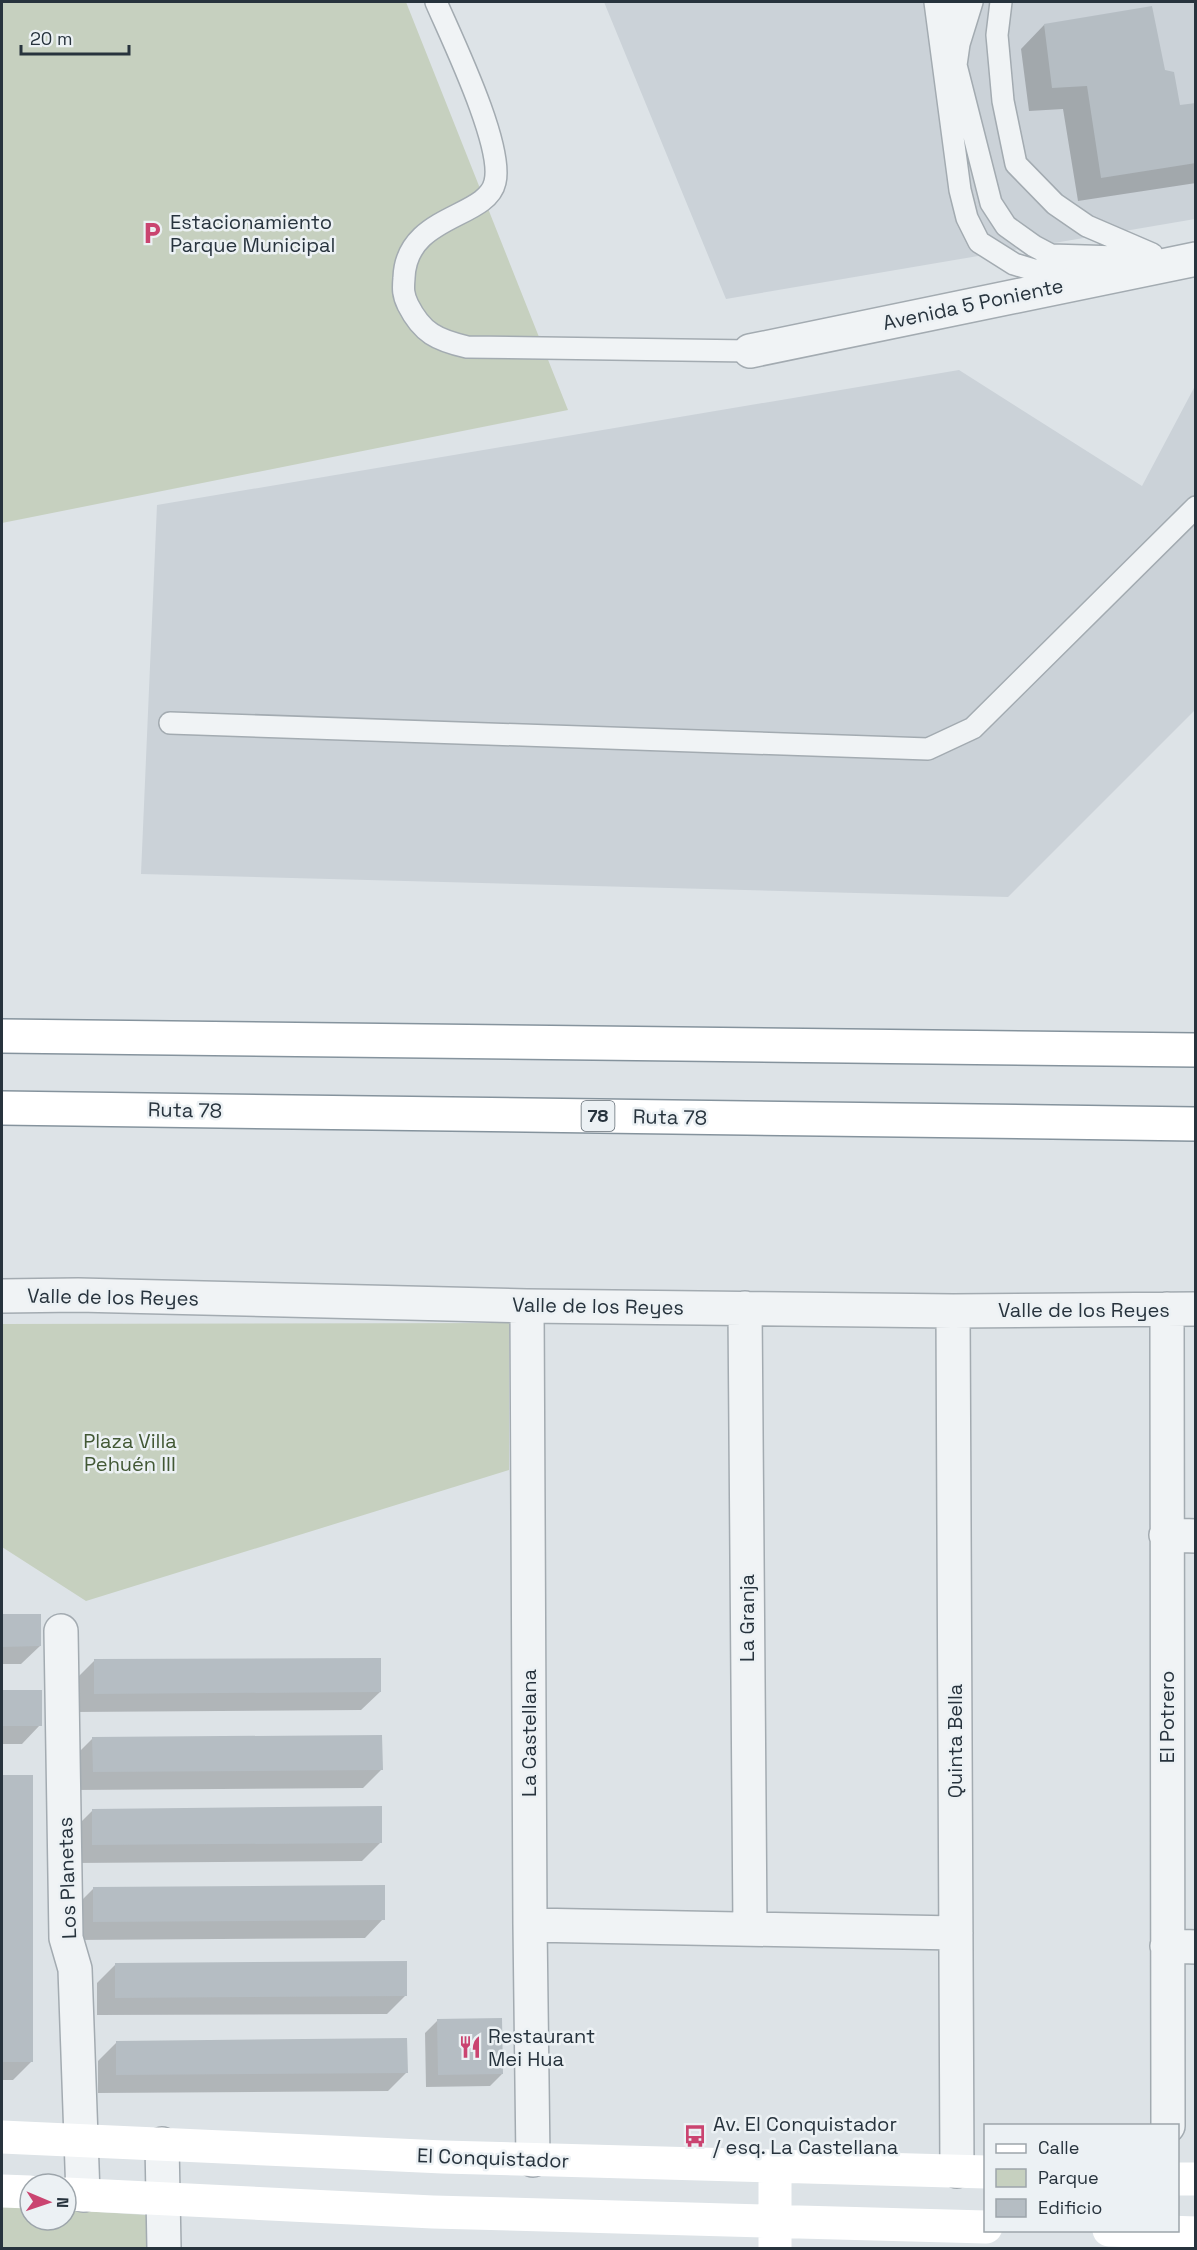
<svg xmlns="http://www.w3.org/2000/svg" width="1197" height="2250" viewBox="0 0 1197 2250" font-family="'Space Grotesk',sans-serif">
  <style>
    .built { fill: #cbd2d8 }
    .green { fill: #c6d0bf }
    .shadow { fill: #0003 }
    .building { fill: #b5bdc3 }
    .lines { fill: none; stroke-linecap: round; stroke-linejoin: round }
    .lane-casing { stroke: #a3abb1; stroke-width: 24 }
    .street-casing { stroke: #a3abb1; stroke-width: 36 }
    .highway-casing { stroke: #85939d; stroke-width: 36 }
    .lane { stroke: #f0f3f5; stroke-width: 21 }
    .street { stroke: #f0f3f5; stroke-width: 33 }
    .secondary { stroke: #fff; stroke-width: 33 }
    .highway { stroke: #fff; stroke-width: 33 }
    .labels { text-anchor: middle; stroke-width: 5; stroke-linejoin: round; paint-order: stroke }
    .shield { fill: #ecf1f4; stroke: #626c74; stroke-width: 1.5 }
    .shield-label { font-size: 18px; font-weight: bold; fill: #27333d }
    .poi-label { font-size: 20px; fill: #27333d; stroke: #ecf1f4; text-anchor: start }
    .street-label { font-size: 20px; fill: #27333d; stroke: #ecf1f4 }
    .park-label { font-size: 20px; fill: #425835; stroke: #ecf1f4 }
  </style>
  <rect width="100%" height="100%" fill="#dde3e7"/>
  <path class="built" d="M 604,2 L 1195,2 L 1195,219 L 726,299 Z
    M 959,370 L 1142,486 L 1195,386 L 1195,710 L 1008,897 L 141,874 L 157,505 Z"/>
  <path class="green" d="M 2,2 L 406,2 L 568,410 L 2,523 Z
    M 509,1323 L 509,1470 L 86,1601 L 2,1547 L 2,1324 Z
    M 2,2206 L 30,2208 L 30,2220 L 66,2220 L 66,2210 L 146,2215 L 146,2248 L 2,2248 Z"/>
  <path class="shadow" d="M 1044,25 L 1164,71 L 1179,107 L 1196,104 L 1196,183 L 1078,201 L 1063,109 L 1029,111 L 1021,49 Z
    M 2,1616 L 40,1616 L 40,1646 L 21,1664 L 2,1664 Z
    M 94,1661 L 380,1692 L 361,1710 L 76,1712 L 76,1679 Z
    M 2,1692 L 40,1692 L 40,1725 L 22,1744 L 2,1744 Z
    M 93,1738 L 381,1770 L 363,1788 L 75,1790 L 74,1757 Z
    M 2,1776 L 32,1777 L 31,2062 L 13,2080 L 2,2080 Z
    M 93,1810 L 380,1843 L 362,1861 L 75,1863 L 74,1829 Z
    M 94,1888 L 383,1919 L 365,1938 L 75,1940 L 75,1907 Z
    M 116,1964 L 406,1995 L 387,2014 L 97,2015 L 97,1983 Z
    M 437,2021 L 502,2074 L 490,2086 L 426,2087 L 425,2033 Z
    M 117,2042 L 406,2073 L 388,2091 L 98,2093 L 98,2061 Z"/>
  <path class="building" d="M 1152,6 L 1165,70 L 1174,72 L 1180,105 L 1196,103 L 1196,163 L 1101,178 L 1087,86 L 1052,88 L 1044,24 Z
    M 2,1614 L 41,1614 L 41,1646 L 2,1647 Z
    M 381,1658 L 381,1692 L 94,1694 L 94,1659 Z
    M 2,1690 L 42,1690 L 42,1726 L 2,1726 Z
    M 382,1735 L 383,1770 L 93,1772 L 92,1737 Z
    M 2,1775 L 33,1775 L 33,2062 L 2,2062 Z
    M 382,1806 L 382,1843 L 92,1845 L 92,1809 Z
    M 385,1885 L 385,1920 L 93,1922 L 93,1887 Z
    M 407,1961 L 407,1996 L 115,1998 L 115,1963 Z
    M 502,2018 L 503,2074 L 438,2075 L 437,2019 Z
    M 407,2038 L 408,2073 L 116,2075 L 116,2041 Z"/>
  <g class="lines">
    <g class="lane-casing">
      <path id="lane" d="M 436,2 C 452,39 504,146 495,182 C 487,219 406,214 404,278 C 403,289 403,295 408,305 C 422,333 437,340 467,347 L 750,351
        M 935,2 L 960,190 L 967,218 L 979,242 L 1014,264 L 1034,270 L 1082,269
        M 955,2 L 958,35
        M 972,2 L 959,44 L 956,65 L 991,203 L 1006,226 L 1034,246 L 1051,255 L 1152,258
        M 1001,2 L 997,35 L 1003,101 L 1016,164 L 1055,204 L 1087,226 L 1152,254
        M 170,723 L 928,749 L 973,728 L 1196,507"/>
    </g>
    <g class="street-casing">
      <path id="street" d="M 750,351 L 1196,259
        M 2,1296 L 78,1295 L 527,1306 L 953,1311 L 1196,1309
        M 527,1306 L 530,1925 L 533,2160
        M 745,1308 L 750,1929
        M 1167,1309 L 1168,2126
        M 953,1311 L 957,2171
        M 1166,1535 L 1196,1536
        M 61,1631 L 66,1938 L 75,1969 L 83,2195
        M 530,1925 L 956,1933
        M 1167,1946 L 1196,1947
        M 162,2144 L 164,2248"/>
    </g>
    <g class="highway-casing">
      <path id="highway" d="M 2,1036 L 1196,1050
        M 2,1108 L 1196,1124"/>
    </g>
    <use href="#lane" class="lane"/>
    <use href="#street" class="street"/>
    <path class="secondary" d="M 2,2137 L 443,2157 L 986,2172
      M 775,2167 L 775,2248
      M 1178,2179 L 1196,2179
      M 2,2191 L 30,2192
      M 66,2194 L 433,2212 L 986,2227
      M 1109,2230 L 1196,2233"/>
    <use href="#highway" class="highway"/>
  </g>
  <defs>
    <g id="parking-bare" transform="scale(1.8)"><path d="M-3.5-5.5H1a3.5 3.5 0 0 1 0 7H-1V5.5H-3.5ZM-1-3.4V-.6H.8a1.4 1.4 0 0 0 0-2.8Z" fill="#ca4470" stroke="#ecf1f4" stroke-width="2.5" paint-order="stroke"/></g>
    <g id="restaurant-bare" transform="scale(1.8)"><path d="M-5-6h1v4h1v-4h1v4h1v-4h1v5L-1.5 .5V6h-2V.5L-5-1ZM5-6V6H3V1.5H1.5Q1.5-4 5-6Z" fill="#ca4470" stroke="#ecf1f4" stroke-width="2.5" paint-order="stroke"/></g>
    <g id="bus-bare" transform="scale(1.8)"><path d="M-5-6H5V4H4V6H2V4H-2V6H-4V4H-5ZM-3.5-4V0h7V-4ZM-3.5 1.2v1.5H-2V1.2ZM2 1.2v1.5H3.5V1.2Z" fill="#ca4470" stroke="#ecf1f4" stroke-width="2.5" paint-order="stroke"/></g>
  </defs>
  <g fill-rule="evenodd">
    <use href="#parking-bare" x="152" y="233"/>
    <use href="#restaurant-bare" x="470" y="2047"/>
    <use href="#bus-bare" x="695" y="2136"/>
  </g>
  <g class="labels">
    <rect class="shield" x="581.5" y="1101" width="33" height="30" rx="4.5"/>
    <g class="shield-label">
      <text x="598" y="1122">78</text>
    </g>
    <g class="poi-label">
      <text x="170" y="229">Estacionamiento<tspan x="170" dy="23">Parque Municipal</tspan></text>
      <text x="488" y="2043">Restaurant<tspan x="488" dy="23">Mei Hua</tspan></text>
      <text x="713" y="2131">Av. El Conquistador<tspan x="713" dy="23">/ esq. La Castellana</tspan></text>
    </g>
    <g class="street-label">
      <text transform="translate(973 304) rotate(-12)" y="7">Avenida 5 Poniente</text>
      <text transform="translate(185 1110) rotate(1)" y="7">Ruta 78</text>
      <text transform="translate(670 1117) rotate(1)" y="7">Ruta 78</text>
      <text transform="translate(113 1297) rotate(1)" y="7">Valle de los Reyes</text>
      <text transform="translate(598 1306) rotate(1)" y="7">Valle de los Reyes</text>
      <text x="1084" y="1317">Valle de los Reyes</text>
      <text transform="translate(747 1618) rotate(-90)" y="7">La Granja</text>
      <text transform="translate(1167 1717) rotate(-90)" y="7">El Potrero</text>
      <text transform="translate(529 1733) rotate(-90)" y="7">La Castellana</text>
      <text transform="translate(955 1741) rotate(-90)" y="7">Quinta Bella</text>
      <text transform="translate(67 1878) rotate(-92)" y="7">Los Planetas</text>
      <text transform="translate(493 2158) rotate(2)" y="7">El Conquistador</text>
    </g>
    <g class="park-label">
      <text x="130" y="1448">Plaza Villa<tspan x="130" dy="23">Pehuén III</tspan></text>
    </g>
  </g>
  <rect width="1197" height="2250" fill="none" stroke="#27333d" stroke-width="6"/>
  <rect x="984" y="2124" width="195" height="108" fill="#ecf1f4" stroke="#9da5ab" stroke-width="1.5"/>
  <rect x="996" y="2144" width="30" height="9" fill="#ffffff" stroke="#9da5ab" stroke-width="1.5"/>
  <text x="1038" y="2154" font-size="18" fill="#27333d">Calle</text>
  <rect x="996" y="2169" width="30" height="18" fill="#c6d0bf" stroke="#9da5ab" stroke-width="1.5"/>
  <text x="1038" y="2184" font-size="18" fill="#27333d">Parque</text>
  <rect x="996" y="2199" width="30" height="18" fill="#b5bdc3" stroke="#9da5ab" stroke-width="1.5"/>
  <text x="1038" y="2214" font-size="18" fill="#27333d">Edificio</text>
  <g transform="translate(48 2202) rotate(92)"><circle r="28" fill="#ecf1f4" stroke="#9da5ab" stroke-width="1.5"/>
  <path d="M0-4.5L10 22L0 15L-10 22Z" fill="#ca4470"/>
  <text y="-9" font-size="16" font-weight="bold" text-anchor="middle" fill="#27333d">N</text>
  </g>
  <path d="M21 45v9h108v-9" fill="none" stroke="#27333d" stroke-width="3"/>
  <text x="30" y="45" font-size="18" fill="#27333d" stroke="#ecf1f4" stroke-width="4.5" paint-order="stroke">20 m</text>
</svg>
